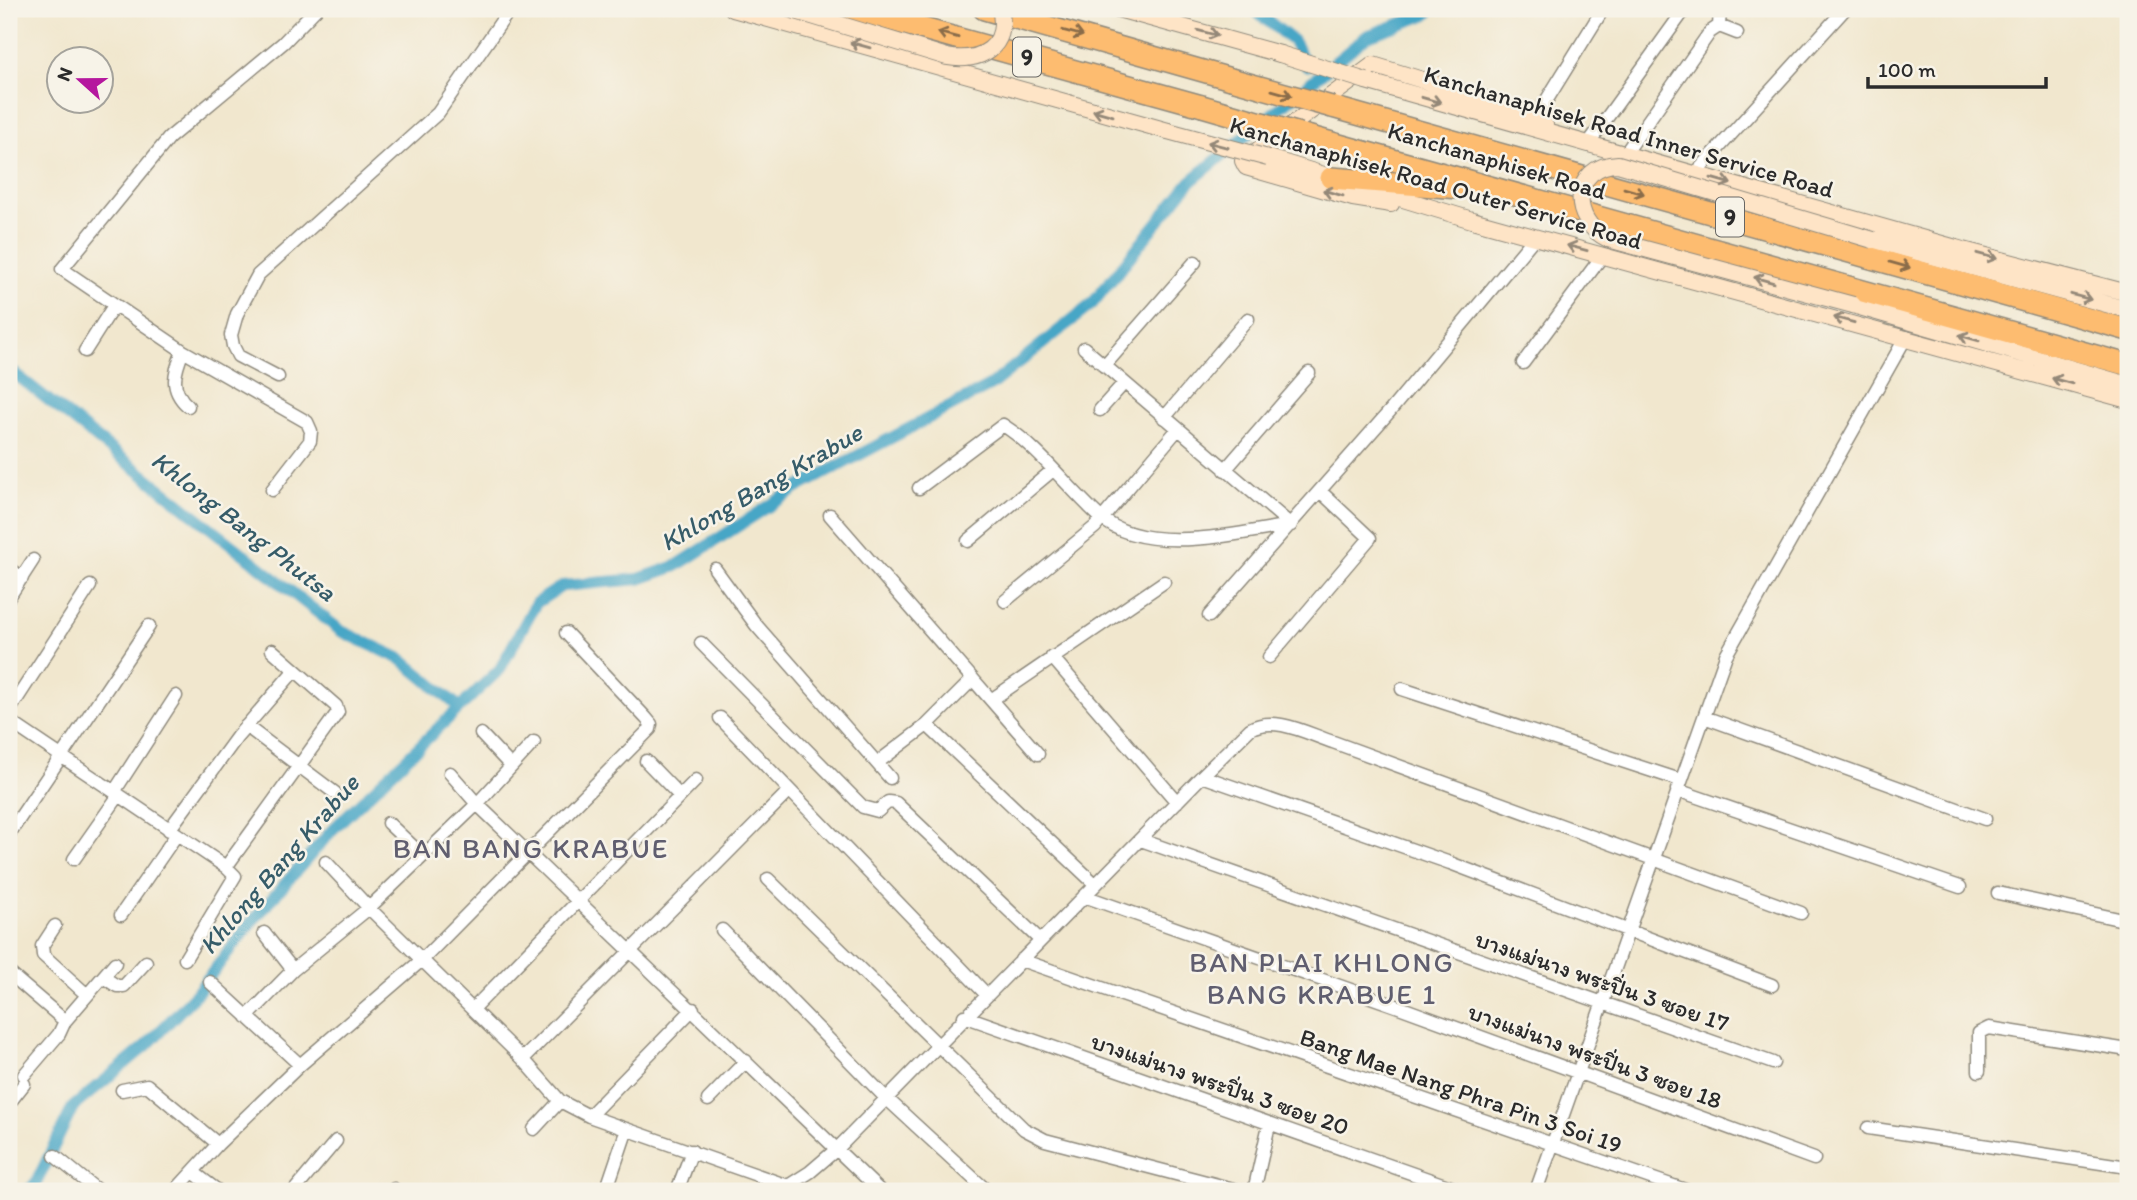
<svg xmlns="http://www.w3.org/2000/svg" width="2137" height="1200" viewBox="0 0 2137 1200" font-family="Itim,'Playpen Sans Thai',sans-serif">
  <style>
    .lines { fill: none; stroke-linecap: round; stroke-linejoin: round }
    .canal { stroke: #47a6c6; stroke-width: 12 }
    .street-casing { stroke: #8e897c; stroke-width: 15 }
    .secondary-casing { stroke: #8e897c; stroke-width: 18 }
    .highway-casing { stroke: #8e897c; stroke-width: 24 }
    .street { stroke: #fff; stroke-width: 12 }
    .secondary { stroke: #fee4c6; stroke-width: 16 }
    .highway { stroke: #fdbc70; stroke-width: 21 }
    .secondary-bridge-casing { stroke: #8e897c; stroke-width: 18; stroke-linecap: butt }
    .highway-bridge-casing { stroke: #8e897c; stroke-width: 24; stroke-linecap: butt }
    .secondary-bridge { stroke: #fee4c6; stroke-width: 16 }
    .highway-bridge { stroke: #fdbc70; stroke-width: 21 }
    .oneway { stroke: #8a6c4a }
    .oneway2 { stroke: #948878 }
    .labels { text-anchor: middle; stroke-width: 5; stroke-linejoin: round; paint-order: stroke }
    .shield { fill: #f7f3e8; stroke: #686764; stroke-width: 2 }
    .shield-label { font-size: 23px; font-weight: bold; fill: #2b2b2b }
    .street-label { font-size: 24px; fill: #2b2b2b; stroke: #f7f3e8 }
    .water-label { font-size: 26px; font-style: italic; fill: #365c69; stroke: #f7f3e8 }
    .quarter-label { font-size: 28px; letter-spacing: 2px; fill: #605e6f; stroke: #f7f3e8 }
  </style>
  <rect width="100%" height="100%" fill="#f7f3e8"/>
  <filter id="ink" filterUnits="userSpaceOnUse"><feTurbulence type="fractalNoise" baseFrequency=".0143" numOctaves="2"/><feDisplacementMap in="SourceGraphic" scale="14" xChannelSelector="R" yChannelSelector="G"/><feConvolveMatrix kernelMatrix="1 2 1 2 8 2 1 2 1" color-interpolation-filters="sRGB"/></filter>
  <filter id="wash" filterUnits="userSpaceOnUse"><feTurbulence type="fractalNoise" baseFrequency=".00686" numOctaves="4" result="noise"/><feDisplacementMap in="SourceGraphic" scale="28" xChannelSelector="R" yChannelSelector="G"/><feGaussianBlur stdDeviation="1.57" result="paint"/><feColorMatrix in="noise" values="0 0 0 0 0 0 0 0 0 0 0 0 0 0 0 0 0 1.4 0 .05"/><feComposite in="paint" operator="in"/></filter>
  <g filter="url(#wash)">
    <rect width="100%" height="100%" fill="#f1e7ce"/>
    <g class="lines">
      <path class="canal" d="M 1253,9 L 1293,41 L 1307,66
        M 9,369 L 341,631 L 401,659 L 458,706
        M 28,1191 L 36,1183 L 73,1107 L 146,1046 L 196,994 L 249,925 L 334,828 L 500,669 L 536,603 L 562,586 L 639,579 L 676,566 L 797,488 L 991,385 L 1092,304 L 1190,182 L 1367,36 L 1427,14 L 1431,9"/>
    </g>
  </g>
  <g filter="url(#ink)">
    <g class="lines">
      <g class="street-casing">
        <path id="street" d="M 1719,26 L 1720,9
          M 1535,119 L 1603,9
          M 1588,144 L 1685,9
          M 1625,154 L 1710,32 L 1719,26 L 1737,33
          M 1695,174 L 1845,9
          M 1084,348 L 1291,525
          M 85,351 L 113,307
          M 183,351 C 174,373 169,389 188,406
          M 1523,363 L 1603,255
          M 1104,366 L 1195,262
          M 278,377 L 238,356 L 233,346 L 231,335 L 237,314 L 258,275 L 438,113 L 510,9
          M 1100,410 L 1124,383
          M 1164,418 L 1248,319
          M 1225,470 L 1309,373
          M 919,488 L 1003,425 C 1039,448 1067,487 1099,516 C 1144,557 1237,533 1291,525
          M 272,490 L 310,441 L 311,431 L 307,422 L 183,351 L 62,269 L 169,138 L 283,43 L 316,9
          M 830,515 L 1038,754
          M 968,541 L 1053,470
          M 9,569 L 22,578
          M 715,569 L 756,625 L 890,778
          M 9,597 L 33,560
          M 1005,601 L 1095,527 L 1178,429
          M 1209,616 L 1390,411 L 1535,237
          M 701,643 L 863,807 L 878,811 L 888,802 L 896,803 L 1040,940
          M 1052,657 L 1177,802
          M 1269,657 L 1370,538 L 1320,491
          M 1402,689 L 1680,780
          M 991,700 L 1164,582
          M 9,711 L 90,586
          M 1704,717 L 1985,819
          M 720,718 L 986,994
          M 9,721 L 226,867 L 235,876 L 185,959
          M 927,725 L 1095,884
          M 246,726 L 335,793
          M 481,734 L 511,766
          M 646,761 L 680,796
          M 877,763 L 927,725 L 973,679
          M 450,773 L 477,804 L 880,1191
          M 1202,776 L 1450,863 L 1772,985
          M 1677,790 L 1960,887
          M 114,792 L 176,696
          M 388,823 L 423,856
          M 169,830 L 237,737 L 294,671
          M 9,834 L 149,626
          M 1141,840 L 1773,1063
          M 74,859 L 119,795
          M 326,862 L 369,908 L 523,1059 L 560,1101 L 589,1116 L 788,1186
          M 226,867 L 338,712 L 336,706 L 272,650
          M 768,879 L 1024,1129 L 1045,1140 L 1241,1191
          M 1998,893 L 2128,921
          M 1084,896 L 1399,1007 L 1814,1159
          M 121,915 L 177,834
          M 55,926 L 42,946 L 43,955 L 87,995
          M 722,930 L 885,1097 L 987,1191
          M 264,933 L 293,970
          M 1021,960 L 1688,1191
          M 9,973 L 65,1021 L 59,1034 L 24,1075
          M 103,977 L 117,986 L 124,986 L 146,962
          M 210,982 L 300,1065
          M 473,1009 L 696,780
          M 964,1016 L 1462,1191
          M 247,1017 L 293,970 L 369,908 L 477,804 L 534,742
          M 65,1021 L 115,963
          M 523,1059 L 789,791
          M 1979,1071 L 1979,1033 L 1989,1028 L 2128,1050
          M 122,1090 L 147,1085 L 218,1144
          M 708,1100 L 746,1061
          M 9,1103 L 24,1084
          M 589,1116 L 693,1009
          M 1868,1128 L 2128,1167
          M 534,1129 L 560,1101
          M 55,1156 L 98,1191
          M 193,1172 L 218,1191
          M 607,1188 L 627,1129
          M 175,1191 L 218,1144 L 300,1065 L 423,959 L 650,729 L 651,724 L 646,718 L 566,633
          M 294,1191 L 336,1141
          M 392,1191 L 394,1189
          M 677,1191 L 692,1151
          M 780,1191 L 810,1172 L 838,1148 L 1202,776 L 1250,729 C 1275,715 1308,734 1333,742 L 1801,913
          M 1254,1191 L 1269,1125
          M 1536,1191 L 1726,655 L 1906,337"/>
      </g>
      <g class="secondary-casing">
        <path id="secondary" d="M 733,9 L 1168,131
          M 1118,9 L 1280,54
          M 1366,81 L 1963,250 L 2128,293
          M 1268,158 L 1472,220 L 2128,400
          M 1391,204 L 1353,198 L 1246,167 L 1243,161 L 1373,65 L 1508,106 L 1545,125
          M 1873,240 L 2128,310
          M 1853,305 L 2128,385"/>
      </g>
      <g class="highway-casing">
        <path id="highway" d="M 851,9 L 1202,106
          M 984,9 L 1231,79
          M 1332,107 L 2128,330
          M 1300,134 L 2128,365
          M 1331,178 L 1460,188"/>
      </g>
      <use href="#street" class="street"/>
      <use href="#secondary" class="secondary"/>
      <use href="#highway" class="highway"/>
      <g class="secondary-bridge-casing">
        <path id="secondary-bridge" d="M 789,9 L 947,57 C 980,63 1010,47 1000,9
          M 1280,54 L 1366,81
          M 1168,131 L 1268,158
          M 1853,305 L 1608,239 C 1569,221 1571,165 1618,164 L 1873,240"/>
      </g>
      <g class="highway-bridge-casing">
        <path id="highway-bridge" d="M 1231,79 L 1332,107
          M 1202,106 L 1300,134"/>
      </g>
      <use href="#secondary-bridge" class="secondary-bridge"/>
      <use href="#highway-bridge" class="highway-bridge"/>
    </g>
    <defs><path id="oneway-shaft" d="M-6 0H5M1.5-3L5.5 0L1.5 3" fill="none" stroke-width="1.6" stroke-linecap="round" stroke-linejoin="round" transform="scale(1.75)"/></defs>
    <g class="oneway">
      <use href="#oneway-shaft" transform="translate(1073 33) rotate(15)"/>
      <use href="#oneway-shaft" transform="translate(948 35) rotate(-165)"/>
      <use href="#oneway-shaft" transform="translate(1282 93) rotate(16)"/>
      <use href="#oneway-shaft" transform="translate(1634 191) rotate(16)"/>
      <use href="#oneway-shaft" transform="translate(1900 265) rotate(16)"/>
    </g>
    <g class="oneway2">
      <use href="#oneway-shaft" transform="translate(1208 33) rotate(15)"/>
      <use href="#oneway-shaft" transform="translate(860 45) rotate(-164)"/>
      <use href="#oneway-shaft" transform="translate(1431 100) rotate(16)"/>
      <use href="#oneway-shaft" transform="translate(1103 113) rotate(-164)"/>
      <use href="#oneway-shaft" transform="translate(1218 145) rotate(-165)"/>
      <use href="#oneway-shaft" transform="translate(1721 181) rotate(16)"/>
      <use href="#oneway-shaft" transform="translate(1333 193) rotate(-164)"/>
      <use href="#oneway-shaft" transform="translate(1577 248) rotate(-165)"/>
      <use href="#oneway-shaft" transform="translate(1987 256) rotate(15)"/>
      <use href="#oneway-shaft" transform="translate(1764 280) rotate(-164)"/>
      <use href="#oneway-shaft" transform="translate(2081 297) rotate(15)"/>
      <use href="#oneway-shaft" transform="translate(1844 320) rotate(-165)"/>
      <use href="#oneway-shaft" transform="translate(1969 338) rotate(-164)"/>
      <use href="#oneway-shaft" transform="translate(2062 381) rotate(-164)"/>
    </g>
  </g>
  <g class="labels">
    <g class="shield">
      <rect x="1013" y="37.5" width="28" height="39" rx="5"/>
      <rect x="1716" y="197.5" width="28" height="39" rx="5"/>
    </g>
    <g class="shield-label">
      <text x="1027" y="65">9</text>
      <text x="1730" y="225">9</text>
    </g>
    <g class="street-label">
      <text transform="translate(1629 132) rotate(16)" y="8">Kanchanaphisek Road Inner Service Road</text>
      <text transform="translate(1497 161) rotate(16)" y="8">Kanchanaphisek Road</text>
      <text transform="translate(1436 183) rotate(16)" y="8">Kanchanaphisek Road Outer Service Road</text>
      <text transform="translate(1602 981) rotate(19)" y="8">บางแม่นาง พระปิ่น 3 ซอย 17</text>
      <text transform="translate(1595 1056) rotate(20)" y="8">บางแม่นาง พระปิ่น 3 ซอย 18</text>
      <text transform="translate(1220 1084) rotate(19)" y="8">บางแม่นาง พระปิ่น 3 ซอย 20</text>
      <text transform="translate(1461 1091) rotate(19)" y="8">Bang Mae Nang Phra Pin 3 Soi 19</text>
    </g>
    <g class="water-label">
      <text transform="translate(761 487) rotate(-30)" y="9">Khlong Bang Krabue</text>
      <text transform="translate(244 526) rotate(38)" y="9">Khlong Bang Phutsa</text>
      <text transform="translate(279 864) rotate(-49)" y="9">Khlong Bang Krabue</text>
    </g>
    <g class="quarter-label">
      <text x="531" y="858">BAN BANG KRABUE</text>
      <text x="1322" y="972">BAN PLAI KHLONG<tspan x="1322" dy="32">BANG KRABUE 1</tspan></text>
    </g>
  </g>
  <rect width="2137" height="1200" fill="none" stroke="#f7f3e8" stroke-width="35"/>
  <g transform="translate(80 80) rotate(291)"><circle r="33" fill="#f7f3e8" stroke="#a5a39c" stroke-width="2"/>
  <path d="M0-5L12 26L0 18L-12 26Z" fill="#b5179e"/>
  <text y="-10" font-size="19" font-weight="bold" text-anchor="middle" fill="#2b2b2b">N</text>
  </g>
  <path d="M1868 77v10h178v-10" fill="none" stroke="#2b2b2b" stroke-width="3.5"/>
  <text x="1878" y="77" font-size="21" fill="#2b2b2b" stroke="#f7f3e8" stroke-width="5" paint-order="stroke">100 m</text>
</svg>
